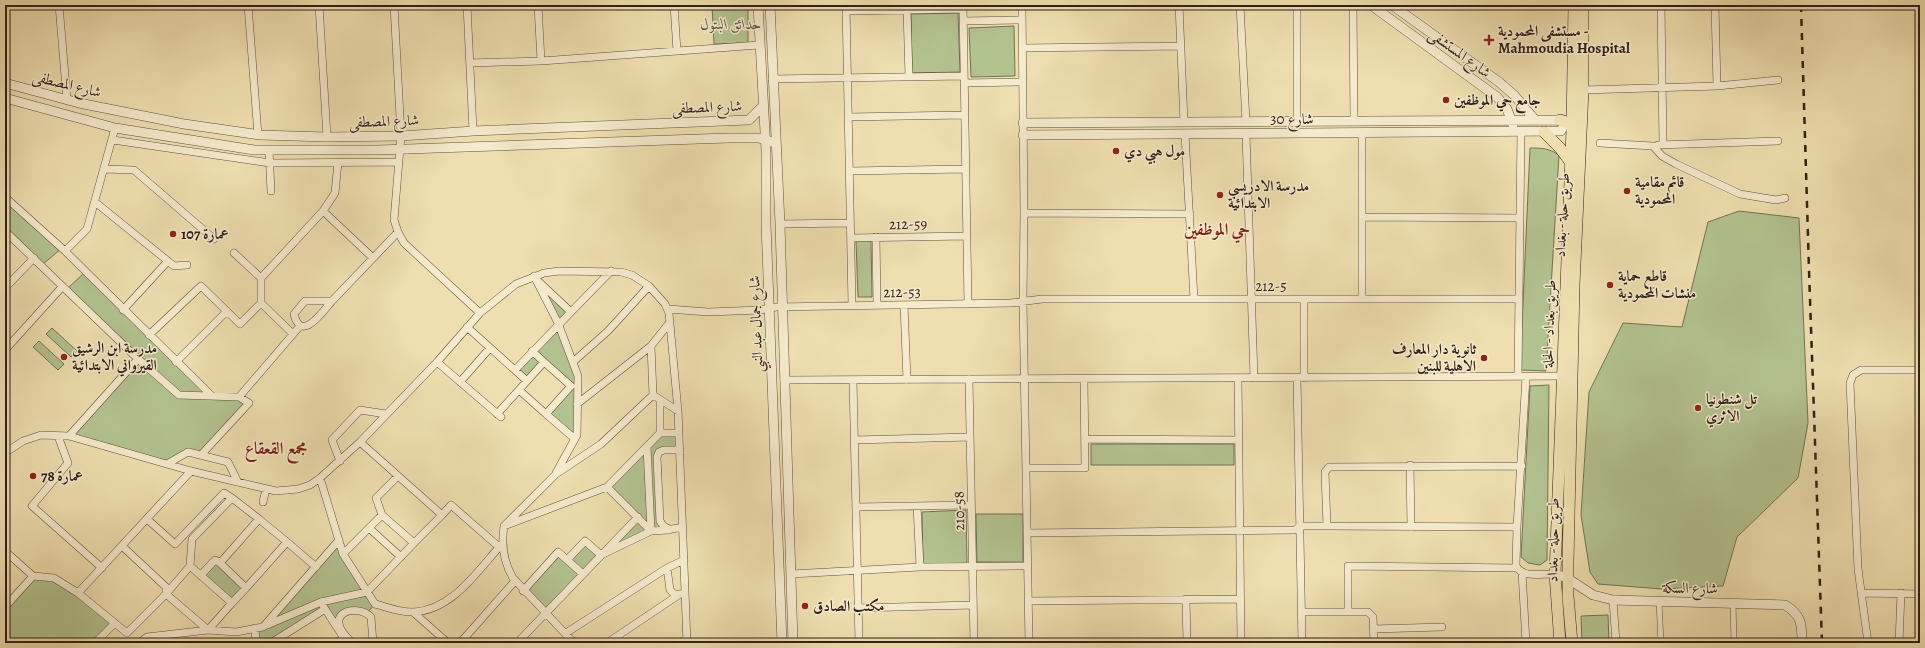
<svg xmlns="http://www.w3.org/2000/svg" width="1925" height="648" viewBox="0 0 1925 648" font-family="Alegreya,Amiri,serif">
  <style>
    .green { fill: #b3c390; stroke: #727254 }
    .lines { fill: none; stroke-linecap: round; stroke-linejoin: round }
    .pedestrian-casing { stroke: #60503f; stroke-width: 6 }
    .minor-casing { stroke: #60503f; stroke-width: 8 }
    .tertiary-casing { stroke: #60503f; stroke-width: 10 }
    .primary-casing { stroke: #302019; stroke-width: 12 }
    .pedestrian { stroke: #f5eacc; stroke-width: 5 }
    .minor { stroke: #f5eacc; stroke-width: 7 }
    .tertiary { stroke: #f5eacc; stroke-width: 9 }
    .primary { stroke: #efdfb0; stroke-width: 11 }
    .rail { stroke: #302019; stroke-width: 2.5; stroke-dasharray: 7 7; stroke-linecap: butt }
    .poi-dot { fill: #8f2418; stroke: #f5eacc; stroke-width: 1.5 }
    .labels { text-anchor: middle; stroke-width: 3; stroke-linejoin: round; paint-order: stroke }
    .park-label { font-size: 15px; font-style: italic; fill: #57513d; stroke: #f5eacc }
    .poi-label { font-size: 15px; font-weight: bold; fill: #302019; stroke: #f5eacc; text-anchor: start }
    .street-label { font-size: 15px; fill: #302019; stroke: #f5eacc }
    .quarter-label { font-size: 17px; font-weight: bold; fill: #7a1f14; stroke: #f5eacc }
  </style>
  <rect width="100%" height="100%" fill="#efdfb0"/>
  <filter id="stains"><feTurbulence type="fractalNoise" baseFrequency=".005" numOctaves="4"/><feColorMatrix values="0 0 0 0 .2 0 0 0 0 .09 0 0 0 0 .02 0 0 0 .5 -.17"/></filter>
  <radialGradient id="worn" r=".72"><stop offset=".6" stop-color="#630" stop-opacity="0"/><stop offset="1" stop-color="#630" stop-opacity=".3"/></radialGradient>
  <path class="green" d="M 712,5 L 748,5 L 748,43 L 714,44 Z
    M 958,13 L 960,72 L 912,73 L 911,14 Z
    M 1014,26 L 1015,76 L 971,77 L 969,28 Z
    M 1530,148 C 1541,148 1549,148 1559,155 L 1546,371 L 1520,370 Z
    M 5,197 L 62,248 L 42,265 L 5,231 Z
    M 1739,211 L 1799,218 L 1808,423 L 1798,478 L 1737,537 L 1723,586 L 1662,589 L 1598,584 L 1590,572 L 1581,515 L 1589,392 L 1623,323 L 1682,327 L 1708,222 Z
    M 856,241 L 871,241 L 872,297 L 858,297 Z
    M 85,272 L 212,396 L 239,397 L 249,403 L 201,455 L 188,452 L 167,464 L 69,436 L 138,359 L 66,290 Z
    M 534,276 L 571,312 L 558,325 L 578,378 L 577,435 L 546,414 L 571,386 L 544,362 L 527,381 L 515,370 L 558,325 Z
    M 52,328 L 77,351 L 71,357 L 46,334 Z
    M 39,341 L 64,364 L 58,370 L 33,347 Z
    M 1549,385 L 1547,560 L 1540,565 L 1528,563 L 1521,557 L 1530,386 Z
    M 660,433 L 679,433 L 680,450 L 660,452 L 663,527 L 601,555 L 546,613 L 523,591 L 558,552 L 567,560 L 585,541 L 600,555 L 638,517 L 607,487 Z
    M 1091,444 L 1234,444 L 1234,465 L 1091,465 Z
    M 966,510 L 967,563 L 923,564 L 922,512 Z
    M 976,514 L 1023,514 L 1023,562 L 977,562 Z
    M 339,540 L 375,604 L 367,613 L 365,611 L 342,616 L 341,629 L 325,609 L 271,643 L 256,643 L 255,628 L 264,626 Z
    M 215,560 L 246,588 L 232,603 L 201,575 Z
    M 33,576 L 54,578 L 115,623 L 95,643 L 5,643 L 5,607 Z
    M 1608,615 L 1609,643 L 1582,643 L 1581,616 Z"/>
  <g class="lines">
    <g class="pedestrian-casing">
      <path id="pedestrian" d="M 1659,601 L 1661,643
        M 1733,602 L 1734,643"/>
    </g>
    <g class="minor-casing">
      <path id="minor" d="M 59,5 L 67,100
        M 248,5 L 258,135
        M 319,5 L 327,137
        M 394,5 L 401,136 L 394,220 L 398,232 L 404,243 L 480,313
        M 467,5 L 473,131
        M 538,5 L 541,61
        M 674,5 L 677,51
        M 846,5 L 852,305
        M 963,5 L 968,304
        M 1022,5 L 1024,213 L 1023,301 L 1029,643
        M 1179,5 L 1184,122
        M 1240,5 L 1246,122
        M 1297,5 L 1297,121
        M 1353,5 L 1354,121
        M 1661,5 L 1663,144
        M 1715,5 L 1717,86
        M 907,10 L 909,77
        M 847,11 L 963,9
        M 963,21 L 1022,20
        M 1022,48 L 1181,46
        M 470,63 L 541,61 L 759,45
        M 772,79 L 964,76
        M 964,83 L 1022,82
        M 1583,90 L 1717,86 L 1778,80
        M 848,117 L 964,115
        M 1362,133 L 1362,299
        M 1185,134 L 1194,299
        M 1246,134 L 1254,378
        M 113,140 L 270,163 L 399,162
        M 1600,143 L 1653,146 L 1662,156 L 1676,164 L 1740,194 L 1776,200 L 1785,198
        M 1658,145 L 1778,141
        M 269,150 L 271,191
        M 105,169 L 134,170 L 214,239
        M 849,171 L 965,169
        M 5,197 L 65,251 L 212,396
        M 95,202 L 174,266 L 187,265
        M 323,211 L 335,193 L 338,162
        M 1024,213 L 1190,214
        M 1362,217 L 1520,218
        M 780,224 L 850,223
        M 5,231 L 138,359
        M 876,237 L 877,305
        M 851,238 L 966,236
        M 65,251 L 87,229 L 115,128
        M 234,253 L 261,278
        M 534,276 L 558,323 L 578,376 L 577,435 L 556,473
        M 538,281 L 571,312 L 611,271
        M 5,288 L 34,258
        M 1304,299 L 1304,378
        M 332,301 C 323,311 301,344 294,314 L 305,301 L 332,301 L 398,232
        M 904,305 L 907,380
        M 668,309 L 708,312 L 761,310 L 776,307 L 1011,303 L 1042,299 L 1518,299
        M 123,310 L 168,261
        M 670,322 L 651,346 L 653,395 L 678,411
        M 467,327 L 527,381 L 497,414
        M 293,334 L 261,303 L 261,278 L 323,211 L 373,258
        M 149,335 L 201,286 L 240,324 L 261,303
        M 5,350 L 62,287
        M 176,362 L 227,311
        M 437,362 L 501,417
        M 573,362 L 608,331 L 649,286
        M 515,370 L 571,312
        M 1518,376 L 1521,132
        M 1526,377 L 1517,527 L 1516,566 C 1523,579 1543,573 1555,574
        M 1238,378 L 1241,643
        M 1297,378 L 1302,643
        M 969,379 L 974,643
        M 784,380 L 1562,376
        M 853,380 L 859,643
        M 527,381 L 544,362 L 532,351
        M 460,382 L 490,348
        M 519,390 L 546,414 L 571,386 L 544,362
        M 239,397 L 300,326
        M 660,400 L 660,433 L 679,433
        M 577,404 L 651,346
        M 546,414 L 575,439
        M 660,433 L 607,487 L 651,531 L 669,530
        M 58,436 L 68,463 L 32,506 L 102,568
        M 69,436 L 138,359 L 179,395 L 239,397 L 249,403 L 201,455
        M 1085,439 L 1239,440
        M 854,440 L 970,437
        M 360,442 L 442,515 L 451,505 L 499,547
        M 680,450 L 664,450 L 659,452 L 657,457 L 660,521 C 666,532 673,529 683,527
        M 5,453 L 23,441 L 41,435 L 69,436 L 191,471 L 276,491 L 298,489 L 310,485 L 320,478 L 360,442 L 437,362 L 480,313 L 516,284 L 544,273 L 559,271 L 621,272 L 632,275 L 649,286 L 665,304 L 669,313 L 678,411 L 687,643
        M 340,461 L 332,440 L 360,410 L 386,414
        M 167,464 L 188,452 L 228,462 L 238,482
        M 1410,465 L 1411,527
        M 1026,468 L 1085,468 L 1084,379
        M 191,471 L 78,593 L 127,633 L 166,594 L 208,630 L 236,632 L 263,627 L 339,540
        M 398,476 L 376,498 L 382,515 L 414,543 L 442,515
        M 320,478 L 343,554 L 375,604 C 387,607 401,613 414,612 C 453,610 478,570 502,544
        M 607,487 L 504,526 L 556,474 L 601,444 L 653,395
        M 263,502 L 266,489
        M 917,506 L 920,567
        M 856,507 L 971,505
        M 147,519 L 175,544 L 224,493 L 232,498
        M 504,526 C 501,545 503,561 513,578 L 574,643
        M 1327,526 L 1325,472 L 1329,467 L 1522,466
        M 369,528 L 401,557
        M 1027,533 L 1295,530 L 1300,526 L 1327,526 L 1517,527
        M 287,542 L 316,567
        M 122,546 L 166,587 L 166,594
        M 5,551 L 33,576 L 5,607
        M 343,554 L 382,515
        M 567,560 L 585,541 L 601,555 L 651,531 L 647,447
        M 220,563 L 259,519 L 287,542 L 246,588
        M 190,566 L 192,539 L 232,498 L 259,519
        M 1522,572 L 1526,643
        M 791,574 L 920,567 L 1028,566
        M 201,575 L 215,560 L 220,563 L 246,588 L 232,603
        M 33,576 L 54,578 L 78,593
        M 523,591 L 558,552 L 583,574
        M 1862,593 L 1920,594
        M 681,594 L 674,594 L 670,590 L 667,568 L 684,560
        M 1186,599 L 1187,643
        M 1613,600 L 1616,643
        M 1028,601 L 1240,599
        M 858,608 L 973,605
        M 325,609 L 344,638 L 336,643
        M 1348,611 L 1348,566 L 1517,568
        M 413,612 L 448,643
        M 1301,612 L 1368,612 L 1373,617 L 1374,643
        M 267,625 L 321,602 L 367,592 L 414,543
        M 255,628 L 256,643
        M 1373,629 L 1442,627
        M 566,633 L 667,568
        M 171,634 L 173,643
        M 95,643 L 115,623
        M 139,643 L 147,637 L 208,630 L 232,603 L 190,566 L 166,594
        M 271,643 L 325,609 L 321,602
        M 352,643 C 348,638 342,633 340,627 C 333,610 359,605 371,617 L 373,643
        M 460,643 L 515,581
        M 517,643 L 638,517
        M 607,643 L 680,594
        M 679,643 L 687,639
        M 1868,643 L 1858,569 L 1850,383 L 1853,375 L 1861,370 L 1920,370
        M 1899,643 L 1901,593"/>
    </g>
    <g class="tertiary-casing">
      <path id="tertiary" d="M 758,5 L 766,150 L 766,224 L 782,643
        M 770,5 L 780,224 L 793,643
        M 1371,5 L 1497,97 L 1507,109 L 1513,125
        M 1392,5 L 1499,82 L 1514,95 L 1535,120
        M 5,83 L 79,103 L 184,124 L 260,135 L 327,137 L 401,136 L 473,131 L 749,120 L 763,106
        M 5,98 L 115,128 L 254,150 L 378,150 L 728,138 L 759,138 L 775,143
        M 1023,123 L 1560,120 L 1564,125 L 1561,131 L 1023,135
        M 1555,574 L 1567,578 L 1593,595 L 1613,600 L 1785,605 C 1802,615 1802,625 1802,643"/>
    </g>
    <g class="primary-casing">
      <path id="primary" d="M 1560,120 L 1578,126
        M 1544,132 L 1560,148 L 1571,163
        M 1560,643 L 1555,574 L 1572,129 L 1574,5
        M 1572,643 L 1568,596 L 1568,562 L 1574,285 L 1583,90 L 1583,5"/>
    </g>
    <use href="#pedestrian" class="pedestrian"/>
    <use href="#minor" class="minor"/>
    <use href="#tertiary" class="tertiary"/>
    <use href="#primary" class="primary"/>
    <path class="rail" d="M 1801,5 L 1809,270 L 1822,643"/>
  </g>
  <g class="poi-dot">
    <path d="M1487 34h4v4h4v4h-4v4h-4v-4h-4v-4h4z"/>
    <circle cx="1446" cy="100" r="4"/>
    <circle cx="1116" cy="151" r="4"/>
    <circle cx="1627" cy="191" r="4"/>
    <circle cx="1220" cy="195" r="4"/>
    <circle cx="173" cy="234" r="4"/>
    <circle cx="1610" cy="285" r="4"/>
    <circle cx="64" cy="357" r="4"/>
    <circle cx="1484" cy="358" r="4"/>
    <circle cx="1698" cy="408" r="4"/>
    <circle cx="33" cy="476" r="4"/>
    <circle cx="805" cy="606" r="4"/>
  </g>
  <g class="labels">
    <g class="park-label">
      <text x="731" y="29">حدائق البتول</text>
    </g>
    <g class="poi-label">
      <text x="1498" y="36">مستشفى المحمودية -<tspan x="1498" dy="17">Mahmoudia Hospital</tspan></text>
      <text x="1454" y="105">جامع حي الموظفين</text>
      <text x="1124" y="156">مول هبي دي</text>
      <text x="1635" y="187">قائم مقامية<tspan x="1635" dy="17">المحمودية</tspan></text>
      <text x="1228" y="191">مدرسة الادريسي<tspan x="1228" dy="17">الابتدائية</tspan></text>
      <text x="181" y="239">عمارة 107</text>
      <text x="1618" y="281">قاطع حماية<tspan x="1618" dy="17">منشات المحمودية</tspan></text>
      <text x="72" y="353">مدرسة ابن الرشيق<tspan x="72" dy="17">القيرواني الابتدائية</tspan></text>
      <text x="1476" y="354" text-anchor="end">ثانوية دار المعارف<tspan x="1476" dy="17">الاهلية للبنين</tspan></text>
      <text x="1706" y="404">تل شنطونيا<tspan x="1706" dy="17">الاثري</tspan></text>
      <text x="41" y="481">عمارة 78</text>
      <text x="813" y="611">مكتب الصادق</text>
    </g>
    <g class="street-label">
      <text transform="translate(1460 53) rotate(36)" y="5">شارع المستشفى</text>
      <text transform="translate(67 84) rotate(14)" y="5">شارع المصطفى</text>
      <text transform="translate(707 107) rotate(-2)" y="5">شارع المصطفى</text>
      <text x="1292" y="124">شارع 30</text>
      <text transform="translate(384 121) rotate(-2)" y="5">شارع المصطفى</text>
      <text transform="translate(1562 215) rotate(-87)" y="5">طريق حلة - بغداد</text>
      <text transform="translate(908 224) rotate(-1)" y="5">212-59</text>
      <text x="1271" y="291">212-5</text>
      <text transform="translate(902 292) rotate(-1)" y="5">212-53</text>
      <text transform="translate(756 324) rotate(-92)" y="5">شارع جمال عبد النبي</text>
      <text transform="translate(1549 324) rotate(-88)" y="5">طريق بغداد - الحلة</text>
      <text transform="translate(959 511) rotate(-91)" y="5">210-58</text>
      <text transform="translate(1553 540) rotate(-89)" y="5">طريق حلة - بغداد</text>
      <text transform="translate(1690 588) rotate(1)" y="5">شارع السكة</text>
    </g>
    <g class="quarter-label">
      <text x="1217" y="235">حي الموظفين</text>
      <text x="276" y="454">مجمع القعقاع</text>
    </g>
  </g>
  <rect width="1925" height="648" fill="none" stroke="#efdfb0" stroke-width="20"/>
  <rect x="6" y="6" width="1913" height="636" fill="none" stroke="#302019" stroke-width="2"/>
  <rect x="10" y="10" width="1905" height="628" fill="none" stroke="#302019"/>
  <rect width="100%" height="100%" filter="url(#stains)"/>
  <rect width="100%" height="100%" fill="url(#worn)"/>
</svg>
